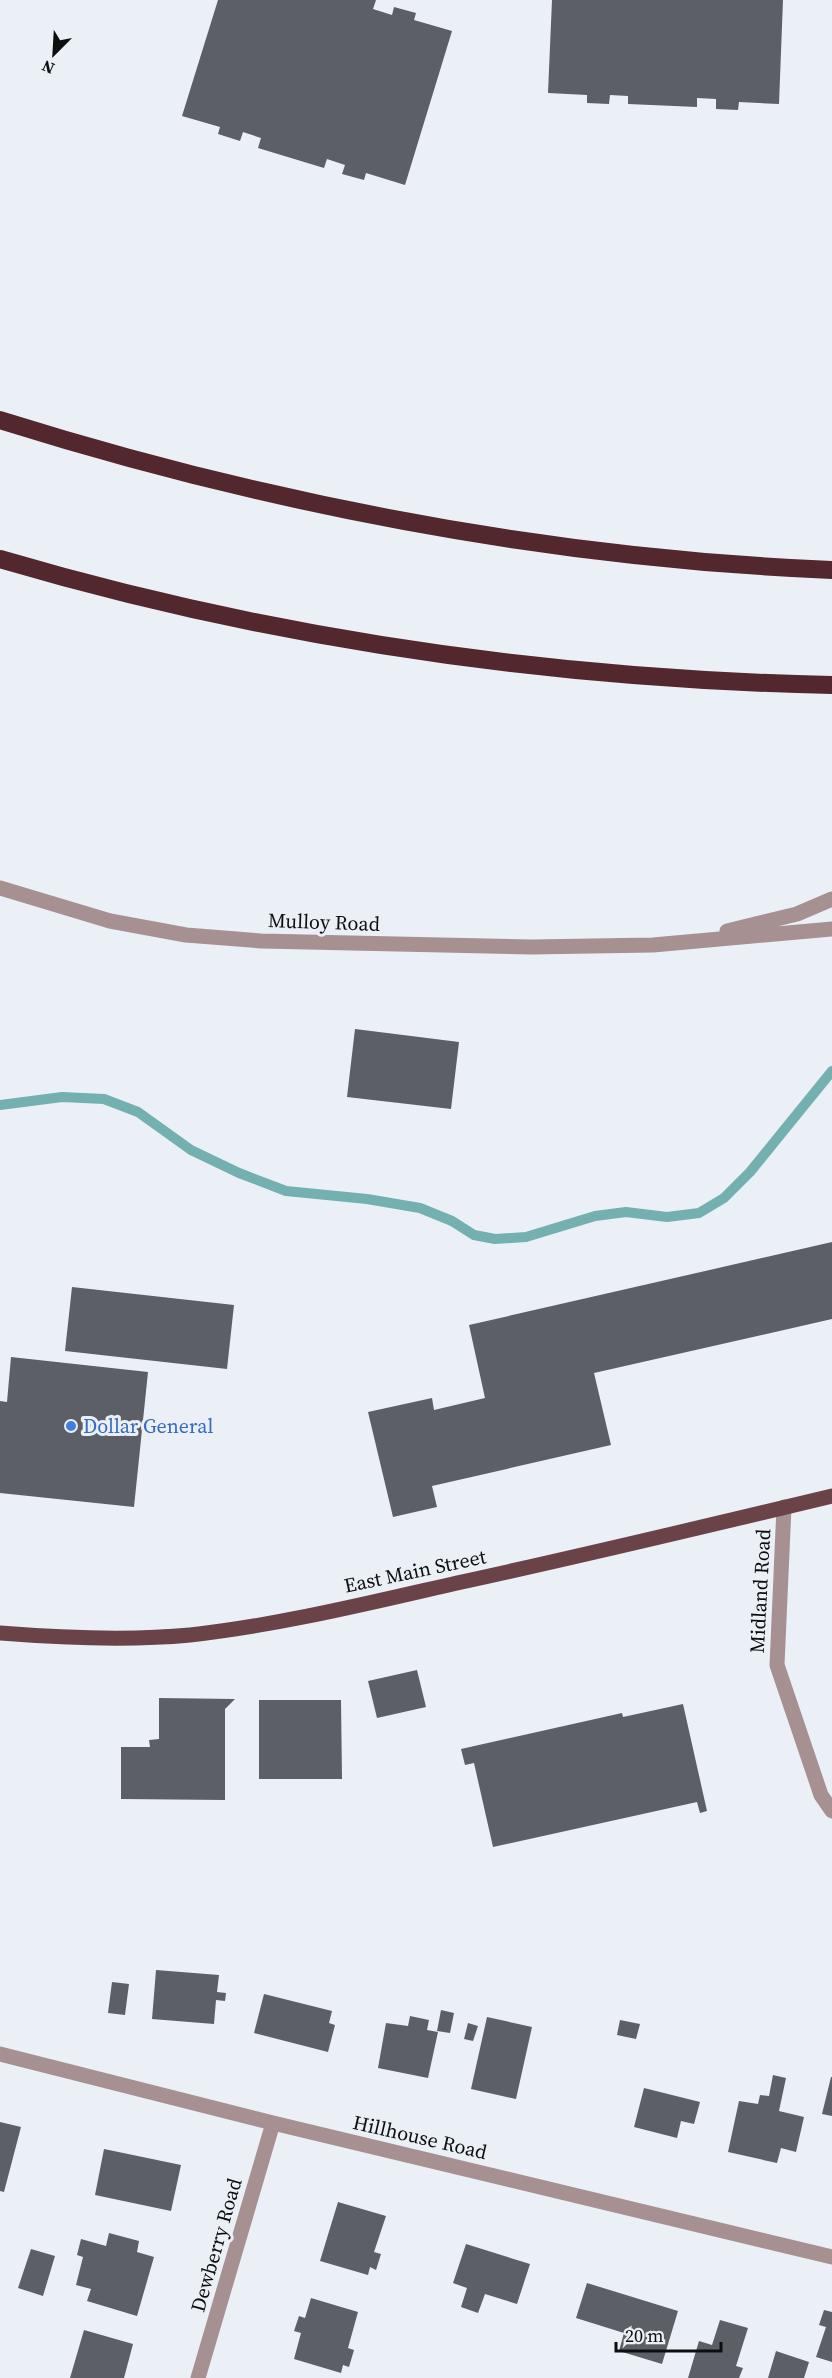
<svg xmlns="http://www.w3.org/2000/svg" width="832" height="2378" viewBox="0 0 832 2378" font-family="'Source Serif 4',serif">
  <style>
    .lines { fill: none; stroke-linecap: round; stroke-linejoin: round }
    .stream { stroke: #74b0af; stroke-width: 10 }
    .building { fill: #5c6066 }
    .minor { stroke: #a79092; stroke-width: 15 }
    .major { stroke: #694347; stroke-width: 15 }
    .highway { stroke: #52282e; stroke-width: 18 }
    .shop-dot { fill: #3f7fe0; stroke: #ebf0f6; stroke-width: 2 }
    .labels { text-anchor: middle; stroke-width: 6; stroke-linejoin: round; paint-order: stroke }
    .street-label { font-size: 20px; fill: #0c0e10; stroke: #ebf0f6 }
    .shop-label { font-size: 20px; fill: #366cbe; stroke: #ebf0f6; text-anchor: start }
  </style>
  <rect width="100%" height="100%" fill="#ebf0f6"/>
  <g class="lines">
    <path class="stream" d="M 0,1105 L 62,1097 L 104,1099 L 138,1112 L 191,1150 L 239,1173 L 286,1191 L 367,1199 L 420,1208 L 452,1221 L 474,1235 L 495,1239 L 526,1237 L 595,1216 L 626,1212 L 667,1217 L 699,1213 L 724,1198 L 750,1172 L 832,1071"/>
  </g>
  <path class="building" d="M 218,0 L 376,0 L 373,9 L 392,15 L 394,7 L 416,13 L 414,20 L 452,31 L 405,185 L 366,173 L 364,180 L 342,174 L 345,165 L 327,159 L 324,168 L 258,148 L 261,138 L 243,132 L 240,141 L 218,134 L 220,127 L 182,116 Z
    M 552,0 L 783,0 L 779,104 L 739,102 L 738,110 L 716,109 L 716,99 L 697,98 L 697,107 L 628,104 L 628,96 L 610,95 L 609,104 L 587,103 L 587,95 L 548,93 Z
    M 355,1029 L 459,1042 L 451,1109 L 347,1097 Z
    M 832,1242 L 832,1319 L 594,1373 L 611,1445 L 432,1486 L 437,1507 L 393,1517 L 368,1412 L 432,1398 L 434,1410 L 485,1398 L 469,1325 Z
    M 72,1287 L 234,1305 L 227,1369 L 65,1351 Z
    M 11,1357 L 148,1372 L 134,1507 L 0,1493 L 0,1401 L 7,1402 Z
    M 417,1670 L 426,1707 L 377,1718 L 368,1681 Z
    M 159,1698 L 235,1699 L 225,1709 L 225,1800 L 121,1799 L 121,1747 L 150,1747 L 149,1740 L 159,1739 Z
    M 259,1700 L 341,1700 L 342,1779 L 259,1779 Z
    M 683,1704 L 707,1811 L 700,1813 L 697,1802 L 493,1847 L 474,1763 L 465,1765 L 461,1749 L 622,1713 L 623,1717 Z
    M 156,1970 L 219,1975 L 217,1992 L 226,1993 L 225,2001 L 216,2000 L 214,2024 L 152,2019 Z
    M 112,1982 L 129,1984 L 125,2015 L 108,2013 Z
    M 264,1994 L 332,2011 L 329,2023 L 335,2025 L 328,2052 L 254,2033 Z
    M 441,2010 L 454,2013 L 450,2033 L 437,2031 Z
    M 410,2016 L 429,2020 L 427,2030 L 438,2032 L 428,2078 L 378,2068 L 386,2023 L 408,2026 Z
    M 487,2017 L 532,2027 L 516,2099 L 471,2089 Z
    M 620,2020 L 640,2024 L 636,2039 L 617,2035 Z
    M 468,2023 L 478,2026 L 473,2041 L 464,2039 Z
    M 773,2075 L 786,2078 L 779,2111 L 804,2117 L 796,2152 L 781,2148 L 777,2163 L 728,2152 L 739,2101 L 758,2104 L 760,2095 L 769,2096 Z
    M 831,2077 L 832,2077 L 832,2116 L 822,2114 Z
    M 644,2088 L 700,2102 L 694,2124 L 681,2121 L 677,2138 L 634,2127 Z
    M 0,2122 L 21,2127 L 4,2192 L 0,2191 Z
    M 104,2149 L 181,2165 L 171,2211 L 95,2195 Z
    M 338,2202 L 386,2216 L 374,2252 L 381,2254 L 376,2270 L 370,2267 L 368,2275 L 320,2261 Z
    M 109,2233 L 139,2241 L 137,2252 L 154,2257 L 137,2316 L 87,2301 L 91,2289 L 76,2285 L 83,2257 L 77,2255 L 81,2239 L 106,2246 Z
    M 466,2244 L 530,2264 L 517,2304 L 485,2294 L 478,2313 L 461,2307 L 467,2288 L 453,2283 Z
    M 31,2249 L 55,2256 L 43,2296 L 18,2288 Z
    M 587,2283 L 678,2311 L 662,2364 L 619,2351 L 624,2333 L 576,2318 Z
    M 311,2298 L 358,2312 L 348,2348 L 354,2350 L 349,2367 L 343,2365 L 341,2373 L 294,2359 L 301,2333 L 294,2331 L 299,2316 L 305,2318 Z
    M 824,2310 L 832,2312 L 832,2362 L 816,2357 L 826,2327 L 819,2325 Z
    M 720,2320 L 748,2328 L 736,2366 L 743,2368 L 739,2378 L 688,2378 L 699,2341 L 712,2345 Z
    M 84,2330 L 133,2344 L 124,2378 L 70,2378 Z
    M 776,2351 L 809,2362 L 804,2378 L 768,2378 Z"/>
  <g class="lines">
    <path class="minor" d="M 0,888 L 110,921 L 186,935 L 261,941 L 531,947 L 653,945 L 832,929
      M 727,931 L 797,914 L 832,899
      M 784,1507 L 777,1665 L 821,1795 L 832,1811
      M 0,2054 L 273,2123 L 832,2257
      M 198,2378 L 273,2123"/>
    <path class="major" d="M 0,1633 C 63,1638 127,1641 190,1635 C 280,1625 369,1603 457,1583 C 582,1556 707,1526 832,1496"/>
    <path class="highway" d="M 0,420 C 271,505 548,558 832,570
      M 0,559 C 271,639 549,679 832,685"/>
  </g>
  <circle class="shop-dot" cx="71" cy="1426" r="6"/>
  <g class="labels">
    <g class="street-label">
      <text transform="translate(324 922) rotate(2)" y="7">Mulloy Road</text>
      <text transform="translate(415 1571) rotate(-12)" y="7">East Main Street</text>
      <text transform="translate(760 1591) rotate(-87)" y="7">Midland Road</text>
      <text transform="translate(420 2137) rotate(13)" y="7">Hillhouse Road</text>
      <text transform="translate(216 2245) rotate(-74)" y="7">Dewberry Road</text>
    </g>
    <g class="shop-label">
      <text x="83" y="1433">Dollar General</text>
    </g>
  </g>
  <g transform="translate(54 54) rotate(204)" stroke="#ebf0f6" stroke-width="4.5" paint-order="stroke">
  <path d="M0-4.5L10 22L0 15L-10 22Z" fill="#0c0e10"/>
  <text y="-9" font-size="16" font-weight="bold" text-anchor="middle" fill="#0c0e10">N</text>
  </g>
  <path d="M616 2342v9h105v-9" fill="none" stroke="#0c0e10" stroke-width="3"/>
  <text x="625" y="2342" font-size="18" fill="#0c0e10" stroke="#ebf0f6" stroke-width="4.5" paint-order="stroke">20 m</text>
</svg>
